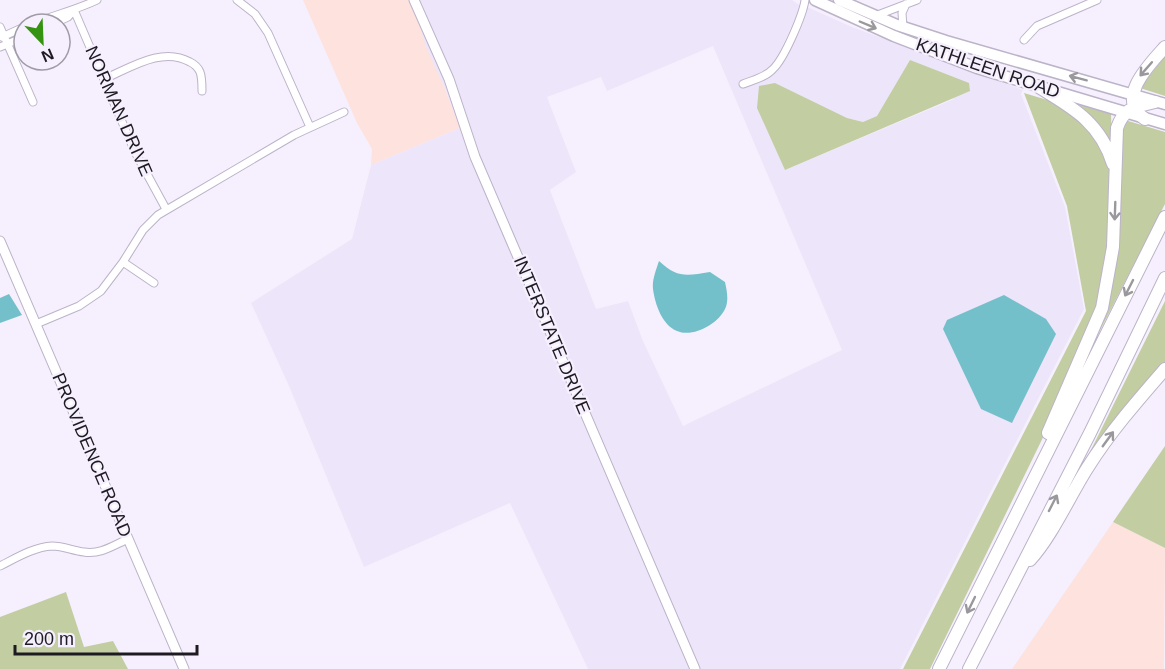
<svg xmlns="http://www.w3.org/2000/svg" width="1165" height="669" viewBox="0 0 1165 669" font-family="Helvetica,sans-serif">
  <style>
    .commercial { fill: #fde2de }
    .industrial { fill: #ede5fa; fill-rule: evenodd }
    .green { fill: #c2cda2 }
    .water { fill: #74c0ca }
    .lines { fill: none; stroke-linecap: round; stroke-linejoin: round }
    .street-casing { stroke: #bcb3c8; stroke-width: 9 }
    .secondary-casing { stroke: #bcb3c8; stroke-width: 11 }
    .primary-casing { stroke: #bcb3c8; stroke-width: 13 }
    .highway-casing { stroke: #bcb3c8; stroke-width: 14 }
    .street { stroke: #fff; stroke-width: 7 }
    .secondary { stroke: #fff; stroke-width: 9 }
    .primary { stroke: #fff; stroke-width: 10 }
    .highway { stroke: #fff; stroke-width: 12 }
    .oneway { stroke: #9a989c }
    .labels { text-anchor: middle; stroke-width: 4.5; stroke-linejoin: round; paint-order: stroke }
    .street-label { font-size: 18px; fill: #1e1a22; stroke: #f6f0fe }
  </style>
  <rect width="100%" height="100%" fill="#f6f0fe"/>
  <path class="commercial" d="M 303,0 L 411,0 L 460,128 L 371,165 L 372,149 L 357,123 Z
    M 1113,522 L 1165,548 L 1164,669 L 1012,669 Z"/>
  <path class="industrial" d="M 417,0 L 792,0 L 801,6 L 775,62 L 763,72 L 739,82 L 742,88 L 767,78 L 780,67 L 807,7 L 852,27 L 1023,90 L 1021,94 L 1065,207 L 1084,309 L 900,669 L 699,669 L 478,156 ZM 713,46 L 842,350 L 683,426 L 643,341 L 628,301 L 596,309 L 550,190 L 576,172 L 547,97 L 601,77 L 607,91 ZM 910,60 L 954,99 L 785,170 L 775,83 L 847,118 L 863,122 L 877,116 Z
    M 415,10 L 446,80 L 692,669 L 588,669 L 510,503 L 364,567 L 289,386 L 251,303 L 352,239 L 371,165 L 460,128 L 446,91 L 426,47 Z"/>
  <path class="green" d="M 1165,56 L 1165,96 L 1140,88 Z
    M 910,60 L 969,83 L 970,91 L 785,170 L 757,108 L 759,86 L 775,83 L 847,118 L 863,122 L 877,116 Z
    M 1024,93 L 1054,102 L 1094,130 L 1111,170 L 1112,224 L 1097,315 L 1052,419 L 930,669 L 903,669 L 1086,311 L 1067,206 Z
    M 1079,105 L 1111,114 L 1112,146 L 1095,121 Z
    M 1125,120 L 1165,132 L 1165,204 L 1092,346 L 1102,316 L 1121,136 Z
    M 1165,301 L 1165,367 L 1086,460 Z
    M 1165,446 L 1165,548 L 1113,522 Z
    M 66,592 L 84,647 L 113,641 L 128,669 L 0,669 L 0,617 Z"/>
  <path class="water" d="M 659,261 C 677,278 686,276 710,272 L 725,282 C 727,291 729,301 725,309 C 718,324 693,338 677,331 C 662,325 655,304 653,289 C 652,280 656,270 659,261 Z
    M 9,294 L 22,315 L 0,323 L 0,298 Z
    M 1004,295 L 1046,319 L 1056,334 L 1012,423 L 981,409 L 943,329 L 947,320 Z"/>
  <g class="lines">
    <g class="street-casing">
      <path id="street" d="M 237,0 L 255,14 L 268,33 L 310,127
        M 74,10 L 135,152 L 166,209
        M 875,16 L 917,0
        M 32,24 C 54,15 76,10 97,0
        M 53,24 L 68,17 L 74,10
        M 0,27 L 33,102
        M 903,27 L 902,13 L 906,4
        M 2,37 L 24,27
        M 1024,40 L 1037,26 L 1097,0
        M 0,47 L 24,37
        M 104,79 C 130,68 162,46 190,62 C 194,64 198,67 200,72 C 202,77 202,85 202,91
        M 743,84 C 753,80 766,77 773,69 C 784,59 803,15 805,0
        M 123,262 L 154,283
        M 36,324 L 79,306 L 101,291 L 123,262 L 143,230 L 158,215 L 294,135 L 344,112
        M 0,566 C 16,558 34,547 52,546 C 64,546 73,551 84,552 C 100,555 114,545 128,539"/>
    </g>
    <g class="secondary-casing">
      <path id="secondary" d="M 414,0 L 449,79 L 475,157 L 695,669
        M 0,241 L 184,669"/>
    </g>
    <g class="primary-casing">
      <path id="primary" d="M 815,0 L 894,36 L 977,68 L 1165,124
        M 839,0 L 897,25 L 946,41 L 1165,104"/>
    </g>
    <g class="highway-casing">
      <path id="highway" d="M 1037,86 C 1073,108 1100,122 1113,164
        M 1145,119 C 1115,98 1149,65 1165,47
        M 1048,433 L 1102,308 L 1113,247 L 1117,128 C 1124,107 1136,107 1155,102
        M 1030,560 C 1052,536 1070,495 1088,467 C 1110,432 1138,400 1165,369
        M 939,669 L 1165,217
        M 969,669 L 1090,433 L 1165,278"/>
    </g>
    <use href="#street" class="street"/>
    <use href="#secondary" class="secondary"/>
    <use href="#primary" class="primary"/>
    <use href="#highway" class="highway"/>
  </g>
  <defs><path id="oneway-shaft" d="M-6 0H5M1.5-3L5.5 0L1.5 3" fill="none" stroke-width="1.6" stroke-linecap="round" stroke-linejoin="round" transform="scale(1.5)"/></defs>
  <g class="oneway">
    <use href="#oneway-shaft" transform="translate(868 25) rotate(23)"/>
    <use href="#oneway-shaft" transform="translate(1146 69) rotate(131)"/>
    <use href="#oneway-shaft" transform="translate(1078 78) rotate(-165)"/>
    <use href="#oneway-shaft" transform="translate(1115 211) rotate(92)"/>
    <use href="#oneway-shaft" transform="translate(1129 288) rotate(117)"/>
    <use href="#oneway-shaft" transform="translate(1108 439) rotate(-54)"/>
    <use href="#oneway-shaft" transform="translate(1053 503) rotate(-63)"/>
    <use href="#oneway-shaft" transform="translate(971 605) rotate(116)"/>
  </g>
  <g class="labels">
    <g class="street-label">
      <text transform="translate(988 68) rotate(19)" y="6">KATHLEEN ROAD</text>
      <text transform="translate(119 111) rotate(66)" y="6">NORMAN DRIVE</text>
      <text transform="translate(552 335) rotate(67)" y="6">INTERSTATE DRIVE</text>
      <text transform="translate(92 455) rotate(67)" y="6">PROVIDENCE ROAD</text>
    </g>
  </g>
  <g transform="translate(42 42) rotate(157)"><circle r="28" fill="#f6f0fe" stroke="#a09aa6" stroke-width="1.5"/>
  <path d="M0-4.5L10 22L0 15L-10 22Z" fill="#349310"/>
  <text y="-9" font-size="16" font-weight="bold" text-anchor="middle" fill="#1e1a22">N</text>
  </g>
  <path d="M15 645v9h182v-9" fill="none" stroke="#1e1a22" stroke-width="3"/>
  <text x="24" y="645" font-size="18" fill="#1e1a22" stroke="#f6f0fe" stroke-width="4.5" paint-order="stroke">200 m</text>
</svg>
